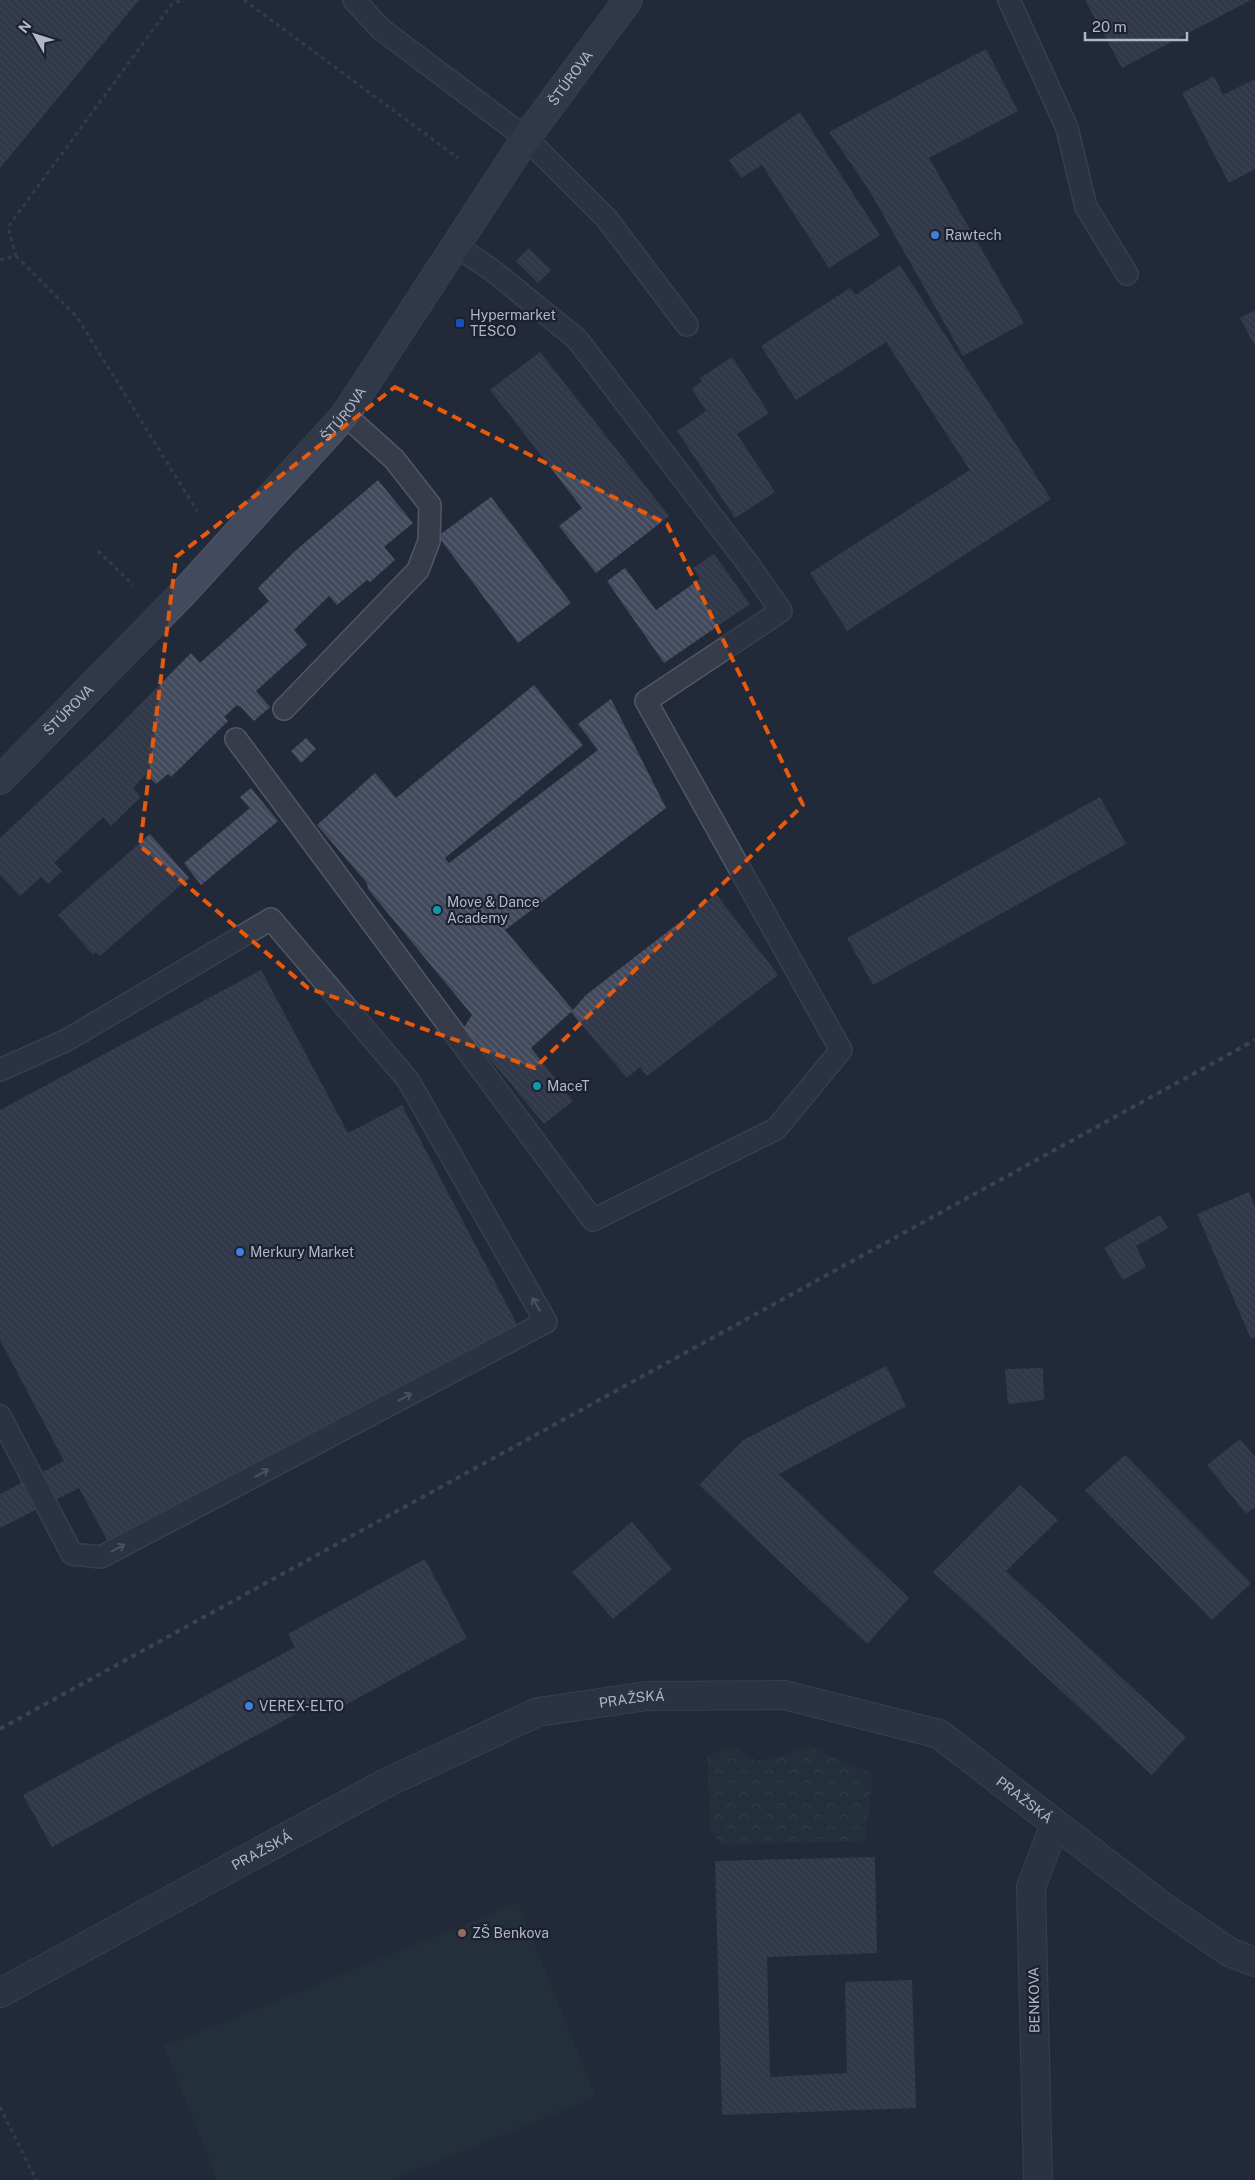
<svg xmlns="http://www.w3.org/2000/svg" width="1255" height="2180" viewBox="0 0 1255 2180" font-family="'Public Sans',sans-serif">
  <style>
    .park { fill: url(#park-crowns) }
    .garden { fill: #24363b }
    .building { fill: url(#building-back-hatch) }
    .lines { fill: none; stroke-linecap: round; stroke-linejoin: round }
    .lane-casing { stroke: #515765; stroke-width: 24 }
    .street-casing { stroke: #515765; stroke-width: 30 }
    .secondary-casing { stroke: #515765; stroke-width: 30 }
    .path { stroke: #425358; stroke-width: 3; stroke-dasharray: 4 4; stroke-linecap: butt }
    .lane { stroke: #363c4a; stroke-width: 21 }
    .street { stroke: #363c4a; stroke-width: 28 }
    .secondary { stroke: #444a5d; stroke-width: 28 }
    .rail { stroke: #585f71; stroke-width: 4; stroke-dasharray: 5 5; stroke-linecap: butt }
    .oneway { stroke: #7a808e }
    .marked { fill: none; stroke: #e8590c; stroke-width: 4; stroke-dasharray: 10 6; stroke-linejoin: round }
    .shop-dot { fill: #3f7fe0; stroke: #1b212f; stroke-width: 2 }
    .transit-dot { fill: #1a4fb4; stroke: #1b212f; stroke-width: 2 }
    .culture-dot { fill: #0f9aa8; stroke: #1b212f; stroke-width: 2 }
    .education-dot { fill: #8d6e63; stroke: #1b212f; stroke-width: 2 }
    .labels { text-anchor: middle; stroke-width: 4.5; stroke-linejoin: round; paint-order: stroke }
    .street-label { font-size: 14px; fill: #b1b7c6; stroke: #1b212f }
    .poi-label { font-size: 14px; fill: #b1b7c6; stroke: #1b212f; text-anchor: start }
  </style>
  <defs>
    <pattern id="park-crowns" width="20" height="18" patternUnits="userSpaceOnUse" patternTransform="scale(1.25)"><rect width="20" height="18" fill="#24363b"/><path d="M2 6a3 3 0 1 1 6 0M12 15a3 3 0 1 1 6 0" fill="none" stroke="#415156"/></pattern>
    <pattern id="building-back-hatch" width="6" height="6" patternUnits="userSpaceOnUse" patternTransform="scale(1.25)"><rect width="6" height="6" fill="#42495c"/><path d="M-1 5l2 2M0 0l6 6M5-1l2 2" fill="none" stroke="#5b6172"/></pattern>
  </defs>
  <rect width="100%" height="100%" fill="#222a3a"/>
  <path class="park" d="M 811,1747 L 873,1774 L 865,1841 L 722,1845 L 711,1833 L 707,1755 L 735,1748 L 757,1761 Z"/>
  <path class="garden" d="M 518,1903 L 596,2097 L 392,2180 L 217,2180 L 164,2046 Z"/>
  <path class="building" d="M 0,0 L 139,0 L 0,168 Z
    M 1085,0 L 1251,0 L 1122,68 Z
    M 986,49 L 1018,111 L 929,158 L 1024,323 L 963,356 L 869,190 L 829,132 Z
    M 1214,76 L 1223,95 L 1255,79 L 1255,169 L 1229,183 L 1182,93 Z
    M 800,112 L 880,235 L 829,268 L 762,165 L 741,178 L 729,160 Z
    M 529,248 L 551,270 L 538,283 L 516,261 Z
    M 900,265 L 1051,499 L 847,631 L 810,573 L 970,470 L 886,342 L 796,400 L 761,346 L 850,288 L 856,295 Z
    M 1255,310 L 1255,346 L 1240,318 Z
    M 540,352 L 669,516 L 596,573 L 559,526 L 582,508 L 490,390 Z
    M 732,357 L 769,413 L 737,434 L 775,492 L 735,518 L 677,431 L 706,411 L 692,389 L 702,381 L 700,378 Z
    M 378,480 L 413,523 L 384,547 L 395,560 L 370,582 L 367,580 L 337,605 L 329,596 L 294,630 L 307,645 L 256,691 L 270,707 L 254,721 L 240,706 L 239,707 L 237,705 L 224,717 L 228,721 L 171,777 L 168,774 L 156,784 L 146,774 L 133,788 L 141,797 L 111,826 L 103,817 L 54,863 L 62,871 L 48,884 L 41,877 L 20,896 L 0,875 L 0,838 L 109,736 L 191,653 L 200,663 L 269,601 L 258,588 L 295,551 Z
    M 491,497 L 571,603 L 518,643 L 438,536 Z
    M 714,554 L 750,604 L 664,663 L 607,581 L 625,568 L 656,610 L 700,579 L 693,568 Z
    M 534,685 L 583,745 L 445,858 L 449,863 L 598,750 L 578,724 L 611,699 L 666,808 L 505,930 L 573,1010 L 586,995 L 716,894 L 778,975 L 647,1076 L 640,1067 L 627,1078 L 571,1012 L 531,1048 L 573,1101 L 544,1124 L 501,1072 L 463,1029 L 472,1015 L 368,889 L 367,883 L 317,825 L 375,773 L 396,798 Z
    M 306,738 L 316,749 L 301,763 L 291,751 Z
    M 251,788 L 278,821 L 201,885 L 184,863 L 250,808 L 240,797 Z
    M 1100,797 L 1126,844 L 873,985 L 847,938 Z
    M 150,834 L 189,878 L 100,956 L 96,952 L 93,955 L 58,915 Z
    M 261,970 L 348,1133 L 402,1105 L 518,1326 L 109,1544 L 79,1488 L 0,1528 L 0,1494 L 64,1461 L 0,1340 L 0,1110 Z
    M 1249,1192 L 1255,1207 L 1255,1337 L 1251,1339 L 1197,1214 Z
    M 1160,1215 L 1168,1228 L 1136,1246 L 1146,1267 L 1123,1280 L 1104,1248 Z
    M 886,1366 L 906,1406 L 779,1474 L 909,1598 L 867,1644 L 699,1485 L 743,1440 Z
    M 1043,1368 L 1044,1400 L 1008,1404 L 1005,1369 Z
    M 1240,1439 L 1255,1457 L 1255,1507 L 1246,1514 L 1207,1465 Z
    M 1125,1455 L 1251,1583 L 1212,1620 L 1085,1490 Z
    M 1020,1485 L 1058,1520 L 1006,1571 L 1186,1737 L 1152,1775 L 933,1572 Z
    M 632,1522 L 672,1569 L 613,1619 L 572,1572 Z
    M 425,1559 L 467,1638 L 331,1713 L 323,1699 L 52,1847 L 23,1795 L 295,1647 L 288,1634 Z
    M 875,1857 L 877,1953 L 767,1957 L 770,2077 L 847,2073 L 845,1982 L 912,1980 L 916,2108 L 722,2115 L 715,1861 Z"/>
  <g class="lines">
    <g class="lane-casing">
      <path id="lane" d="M 354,0 L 381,29 L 526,138 L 607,219 L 687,325
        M 1009,0 L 1067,128 L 1086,207 L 1127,274
        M 284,709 L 418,570 L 429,541 L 430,505 L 394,459 L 345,415
        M 236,739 L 593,1220 L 776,1129 L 841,1050 L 646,701 L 781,611 L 749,565 L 577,339 L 492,270 L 456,246
        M 0,1070 L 67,1040 L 271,919 L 408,1080 L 546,1322 L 101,1557 L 72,1554 L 0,1416"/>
    </g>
    <g class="street-casing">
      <g id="street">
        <path id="s1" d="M 0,1993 L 386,1783 L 538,1712 L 647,1696 L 784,1695 L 939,1734 L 1158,1903 L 1229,1952 L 1255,1962"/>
        <path d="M 1038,2180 L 1031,1887 L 1055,1824"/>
      </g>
    </g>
    <g class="secondary-casing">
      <g id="secondary">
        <path id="s2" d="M 0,780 L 186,590 L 345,415 L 526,138 L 628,0"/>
      </g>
    </g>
    <path class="path" d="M 244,0 L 458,158
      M 16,256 L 77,317 L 197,511
      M 0,260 L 16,256 L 8,227 L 172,4 L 182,0
      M 98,551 L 133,585
      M 0,2107 L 36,2180"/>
    <use href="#lane" class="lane"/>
    <use href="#street" class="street"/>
    <use href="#secondary" class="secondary"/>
    <path class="rail" d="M 0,1729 L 1255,1040"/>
  </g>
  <defs><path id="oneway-shaft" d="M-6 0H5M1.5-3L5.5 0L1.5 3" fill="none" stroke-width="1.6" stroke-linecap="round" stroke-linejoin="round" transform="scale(1.25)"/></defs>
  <g class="oneway">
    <use href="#oneway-shaft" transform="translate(536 1304) rotate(-120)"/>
    <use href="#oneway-shaft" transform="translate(405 1397) rotate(-28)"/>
    <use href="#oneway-shaft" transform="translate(262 1473) rotate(-28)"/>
    <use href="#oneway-shaft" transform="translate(118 1548) rotate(-28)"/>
  </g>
  <path d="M0 0H1255V2180H0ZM 395,387 L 667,524 L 803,805 L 535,1068 L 308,988 L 140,846 L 176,557 Z" fill="#222a3a" fill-opacity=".55" fill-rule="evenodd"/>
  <path class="marked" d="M 395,387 L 667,524 L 803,805 L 535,1068 L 308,988 L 140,846 L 176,557 Z"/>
  <g class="shop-dot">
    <circle cx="935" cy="235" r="5"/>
    <circle cx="240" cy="1252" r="5"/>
    <circle cx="249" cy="1706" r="5"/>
  </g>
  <rect class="transit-dot" x="455" y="318" width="10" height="10" rx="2.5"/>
  <g class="culture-dot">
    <circle cx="437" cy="910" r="5"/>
    <circle cx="537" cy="1086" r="5"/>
  </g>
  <circle class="education-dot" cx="462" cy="1933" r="5"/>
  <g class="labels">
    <g class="street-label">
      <text dy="5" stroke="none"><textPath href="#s2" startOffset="908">ŠTÚROVA</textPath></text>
      <text dy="5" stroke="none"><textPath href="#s2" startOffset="502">ŠTÚROVA</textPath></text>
      <text dy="5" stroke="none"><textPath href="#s2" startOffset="98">ŠTÚROVA</textPath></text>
      <text dy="5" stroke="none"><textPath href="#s1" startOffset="702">PRAŽSKÁ</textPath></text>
      <text dy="5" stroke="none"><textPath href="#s1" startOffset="1122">PRAŽSKÁ</textPath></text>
      <text dy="5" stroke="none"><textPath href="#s1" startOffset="298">PRAŽSKÁ</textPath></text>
      <text transform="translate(1034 2000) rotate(-91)" y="5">BENKOVA</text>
    </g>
    <g class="poi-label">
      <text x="945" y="240">Rawtech</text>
      <text x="470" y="320">Hypermarket<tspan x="470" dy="16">TESCO</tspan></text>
      <text x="447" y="907">Move &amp; Dance<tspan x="447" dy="16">Academy</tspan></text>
      <text x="547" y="1091">MaceT</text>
      <text x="250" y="1257">Merkury Market</text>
      <text x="259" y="1711">VEREX-ELTO</text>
      <text x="472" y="1938">ZŠ Benkova</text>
    </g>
  </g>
  <g transform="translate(35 35) rotate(309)" stroke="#1b212f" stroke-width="4" paint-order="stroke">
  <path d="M0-4L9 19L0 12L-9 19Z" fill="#b1b7c6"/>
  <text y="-8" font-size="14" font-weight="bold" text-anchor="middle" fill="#b1b7c6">N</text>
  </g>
  <path d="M1085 32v8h102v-8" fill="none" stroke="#b1b7c6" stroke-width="2.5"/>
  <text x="1092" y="32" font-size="15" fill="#b1b7c6" stroke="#1b212f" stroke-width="4" paint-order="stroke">20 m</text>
</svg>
